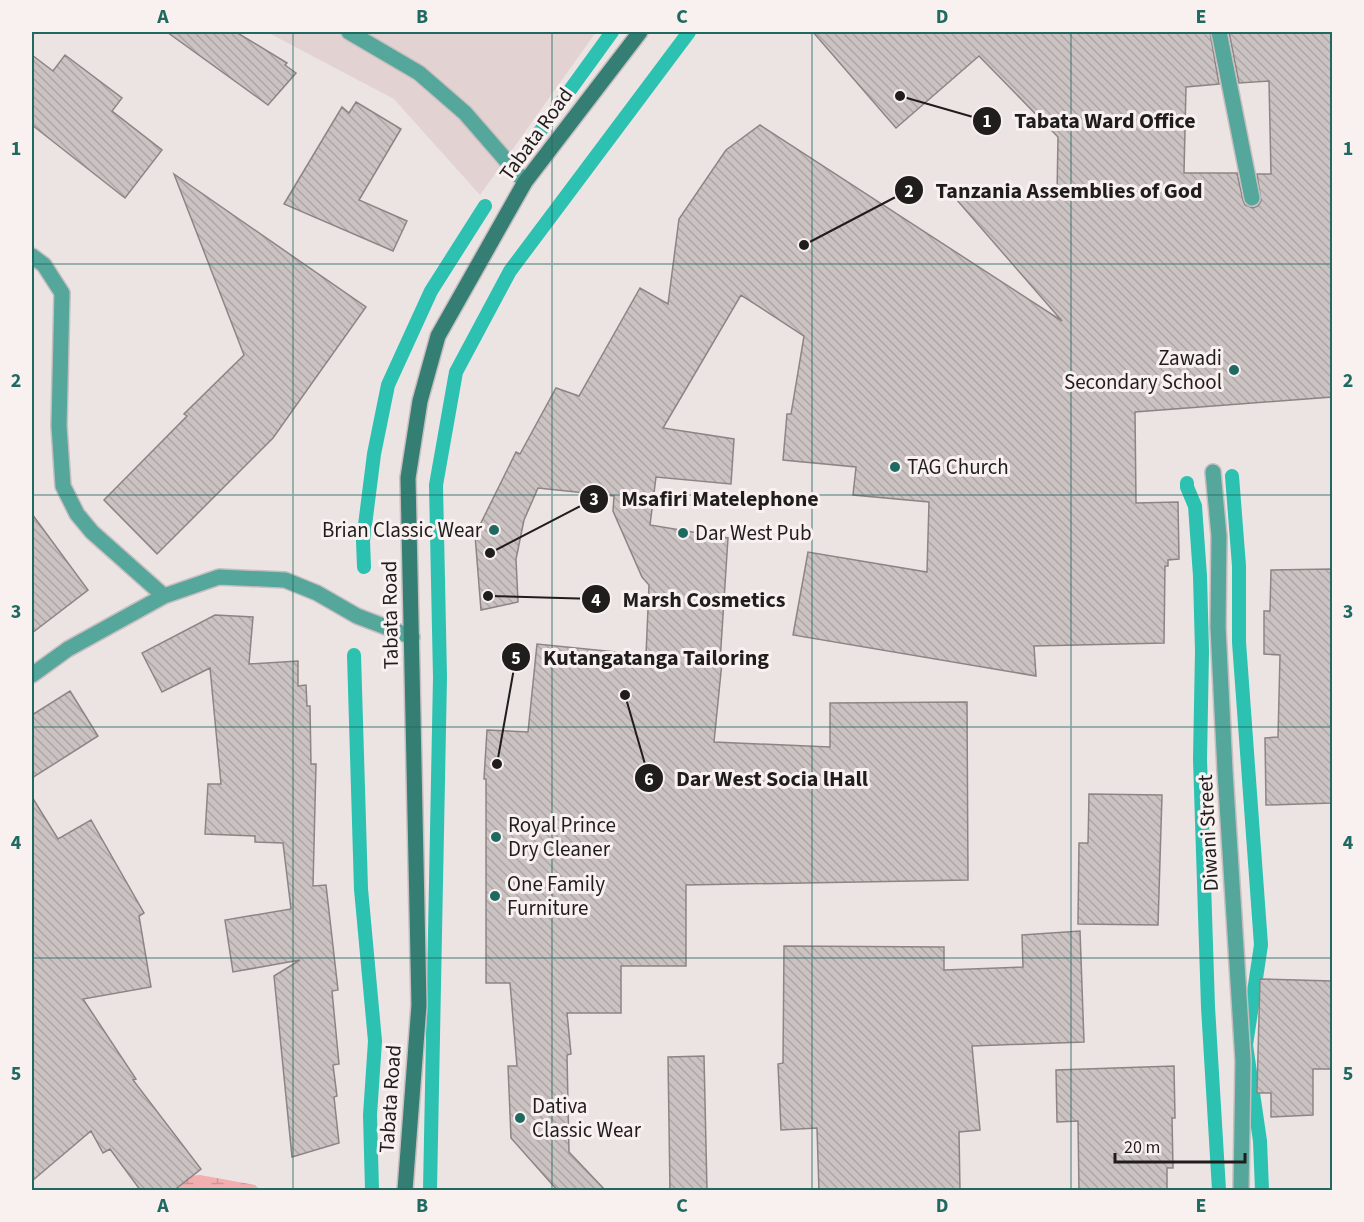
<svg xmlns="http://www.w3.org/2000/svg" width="1364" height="1222" viewBox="0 0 1364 1222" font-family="'Source Sans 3',sans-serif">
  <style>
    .built { fill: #e3d2d2 }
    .wetland { fill: url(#wetland-marsh) }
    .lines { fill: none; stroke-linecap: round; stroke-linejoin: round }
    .stream { stroke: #2cc1b1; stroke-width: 14 }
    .building { fill: url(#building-back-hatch); stroke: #8d8585; stroke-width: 1.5 }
    .minor-casing { stroke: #c7bfbf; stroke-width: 18 }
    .secondary-casing { stroke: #c7bfbf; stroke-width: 18 }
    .minor { stroke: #55a69b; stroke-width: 15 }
    .secondary { stroke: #357e74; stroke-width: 15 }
    .grid { fill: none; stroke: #206960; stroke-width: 1.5; stroke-opacity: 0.55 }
    .poi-dot { fill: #206960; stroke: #f9f0f0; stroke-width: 2 }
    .labels { text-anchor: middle; stroke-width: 6; stroke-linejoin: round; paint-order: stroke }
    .street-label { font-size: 21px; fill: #201d1d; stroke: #f9f0f0 }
    .poi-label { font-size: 21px; fill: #201d1d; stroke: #f9f0f0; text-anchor: start }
    .leader { fill: none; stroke: #201d1d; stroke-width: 2 }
    .callout-dot { fill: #201d1d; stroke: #f9f0f0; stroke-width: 2 }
    .mark-label { font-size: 18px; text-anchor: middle; font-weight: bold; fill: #fff }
    .callout-label { font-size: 22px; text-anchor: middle; font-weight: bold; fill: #201d1d; stroke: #f9f0f0; stroke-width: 6; stroke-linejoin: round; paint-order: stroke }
    .neatline { fill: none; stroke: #206960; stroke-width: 2 }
    .grid-label { font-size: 20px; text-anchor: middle; font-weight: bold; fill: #206960 }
  </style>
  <defs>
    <pattern id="wetland-marsh" width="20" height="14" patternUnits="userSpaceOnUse" patternTransform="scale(1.5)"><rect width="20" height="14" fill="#f3aeaf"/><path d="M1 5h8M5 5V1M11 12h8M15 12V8" fill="none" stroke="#d09596"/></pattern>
    <pattern id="building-back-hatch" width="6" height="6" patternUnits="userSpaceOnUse" patternTransform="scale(1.5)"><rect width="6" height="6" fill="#cbc2c2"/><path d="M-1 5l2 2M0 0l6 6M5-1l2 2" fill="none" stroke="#aea6a6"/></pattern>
  </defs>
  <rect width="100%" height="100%" fill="#ece3e3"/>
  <path class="built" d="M 267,32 L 596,32 L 480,195 L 394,99 Z"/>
  <path class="wetland" d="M 200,1175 L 255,1185 L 260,1190 L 158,1190 L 173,1177 Z"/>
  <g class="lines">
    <path class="stream" d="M 528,148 L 612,32
      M 1232,476 L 1239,566 L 1239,642 L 1261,945 L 1246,1045 L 1260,1141 L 1262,1190
      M 1187,483 L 1187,487 L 1195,506 L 1200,576 L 1202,651 L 1200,759 L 1208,1007 L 1219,1190
      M 364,567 L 363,541 L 374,454 L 388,385 L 431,291 L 485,206
      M 354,655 L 361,889 L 375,1041 L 370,1115 L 372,1190
      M 430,1190 L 440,677 L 436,485 L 456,372 L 510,271 L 689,32"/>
  </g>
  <path class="building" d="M 167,32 L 236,32 L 287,63 L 285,65 L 296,73 L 268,105 Z
    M 813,32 L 1210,32 L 1219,84 L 1186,87 L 1184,173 L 1237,173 L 1243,200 L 1245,205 L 1253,208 L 1258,206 L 1261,201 L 1257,174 L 1271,174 L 1269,81 L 1239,83 L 1229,32 L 1332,32 L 1332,397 L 1135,412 L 1136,503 L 1178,502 L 1179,559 L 1168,560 L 1168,566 L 1165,566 L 1164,643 L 1034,646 L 1036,676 L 793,635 L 808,552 L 927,572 L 929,502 L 853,495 L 856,467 L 783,460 L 787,414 L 791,414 L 804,336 L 741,295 L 663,428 L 734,439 L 731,484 L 656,477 L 650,525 L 728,538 L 720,662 L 722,662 L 714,742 L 830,747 L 830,703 L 967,702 L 968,880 L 686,885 L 686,966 L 621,966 L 621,1013 L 567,1013 L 571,1054 L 567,1055 L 569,1152 L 606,1191 L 558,1191 L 511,1138 L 508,1066 L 517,1066 L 510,983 L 486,983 L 486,779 L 484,779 L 487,730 L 528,732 L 537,644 L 646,655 L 649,585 L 642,577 L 613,511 L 614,496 L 538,488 L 524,520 L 516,559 L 518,602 L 481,610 L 475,535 L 516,452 L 520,454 L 556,388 L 579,396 L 640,288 L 668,304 L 679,219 L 726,150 L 760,125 L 1062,321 L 956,199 L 1057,195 L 1058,137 L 979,56 L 896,128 Z
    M 32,55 L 53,71 L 65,55 L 122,98 L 112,111 L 162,150 L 125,198 L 32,125 Z
    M 356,102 L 401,129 L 359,200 L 407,221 L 393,251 L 284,204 L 342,107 L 349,113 Z
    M 174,174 L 366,307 L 273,438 L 157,554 L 104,500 L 187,416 L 184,414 L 244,355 Z
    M 32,514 L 88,590 L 32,633 Z
    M 1332,569 L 1332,803 L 1266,805 L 1265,738 L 1278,737 L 1280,655 L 1264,654 L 1264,611 L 1270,611 L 1271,570 Z
    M 215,615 L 253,617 L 249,664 L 298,661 L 298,686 L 306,685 L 307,706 L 310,706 L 311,764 L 316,764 L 313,886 L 326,885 L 338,990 L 332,991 L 339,1064 L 333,1065 L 337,1096 L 334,1097 L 339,1143 L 292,1157 L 274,976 L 300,960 L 233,972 L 225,920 L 291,909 L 283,843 L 255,842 L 255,836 L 205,834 L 208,784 L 221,784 L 210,668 L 162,692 L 142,653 Z
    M 70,691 L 98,736 L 32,778 L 32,715 Z
    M 1089,794 L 1162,795 L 1158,925 L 1078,924 L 1079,843 L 1088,843 Z
    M 32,797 L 58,839 L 91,820 L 144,913 L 139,916 L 151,987 L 83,999 L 136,1079 L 133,1080 L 201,1169 L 173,1191 L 141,1191 L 110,1149 L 103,1153 L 91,1131 L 32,1181 Z
    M 1080,931 L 1084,1042 L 972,1046 L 980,1130 L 959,1132 L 960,1191 L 819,1191 L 817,1128 L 781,1130 L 778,1064 L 783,1063 L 784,946 L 944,947 L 944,970 L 1023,967 L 1022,935 Z
    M 1260,979 L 1332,981 L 1332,1069 L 1313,1069 L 1313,1115 L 1271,1117 L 1271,1093 L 1257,1093 Z
    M 704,1056 L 707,1191 L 670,1191 L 668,1057 Z
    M 1174,1066 L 1175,1118 L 1172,1118 L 1173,1168 L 1167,1168 L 1167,1191 L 1079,1191 L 1078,1121 L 1057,1122 L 1056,1070 Z"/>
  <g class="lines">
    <g class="minor-casing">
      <path id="minor" d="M 349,32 L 419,73 L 465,113 L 525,182
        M 1219,32 L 1252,198
        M 32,256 L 44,265 L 62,293 L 59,426 L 63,486 L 77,514 L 92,532 L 164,596
        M 1213,472 L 1219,536 L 1218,627 L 1225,771 L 1243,1061 L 1241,1190
        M 32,675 L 68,649 L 164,596 L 219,577 L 285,580 L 317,593 L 357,616 L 412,637"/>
    </g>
    <g class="secondary-casing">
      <path id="secondary" d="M 405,1190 L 419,1005 L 408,478 L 420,401 L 438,336 L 525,182 L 640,32"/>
    </g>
    <use href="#minor" class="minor"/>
    <use href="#secondary" class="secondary"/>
  </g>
  <path class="grid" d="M 293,32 L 293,1190M 552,32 L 552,1190M 812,32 L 812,1190M 1071,32 L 1071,1190M 32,264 L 1332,264M 32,495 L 1332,495M 32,727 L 1332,727M 32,958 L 1332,958"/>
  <g class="poi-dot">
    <circle cx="1234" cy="370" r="6"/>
    <circle cx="895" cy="467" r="6"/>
    <circle cx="494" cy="530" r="6"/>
    <circle cx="683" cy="533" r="6"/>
    <circle cx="496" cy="837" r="6"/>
    <circle cx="495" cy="896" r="6"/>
    <circle cx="520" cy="1118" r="6"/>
  </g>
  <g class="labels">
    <g class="street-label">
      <text transform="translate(536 134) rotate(-54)" y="7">Tabata Road</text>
      <text transform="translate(390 615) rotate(-91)" y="7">Tabata Road</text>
      <text transform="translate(1208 833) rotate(-93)" y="7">Diwani Street</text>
      <text transform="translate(390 1099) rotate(-86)" y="7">Tabata Road</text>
    </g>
    <g class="poi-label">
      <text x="1222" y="365" text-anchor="end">Zawadi<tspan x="1222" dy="24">Secondary School</tspan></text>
      <text x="907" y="474">TAG Church</text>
      <text x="482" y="537" text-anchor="end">Brian Classic Wear</text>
      <text x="695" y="540">Dar West Pub</text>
      <text x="508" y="832">Royal Prince<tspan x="508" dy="24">Dry Cleaner</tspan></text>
      <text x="507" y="891">One Family<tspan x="507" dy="24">Furniture</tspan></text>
      <text x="532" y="1113">Dativa<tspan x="532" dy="24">Classic Wear</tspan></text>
    </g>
  </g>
  <path class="leader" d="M900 96L987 121M804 245L909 190M490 553L594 499M488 596L596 599M497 764L516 657M625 695L649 778"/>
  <g class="callout-dot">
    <circle cx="900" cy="96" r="6"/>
    <circle cx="804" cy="245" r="6"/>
    <circle cx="490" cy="553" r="6"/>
    <circle cx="488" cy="596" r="6"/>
    <circle cx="497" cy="764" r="6"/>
    <circle cx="625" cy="695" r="6"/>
    <circle cx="987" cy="121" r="15"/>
    <circle cx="909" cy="190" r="15"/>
    <circle cx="594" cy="499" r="15"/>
    <circle cx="596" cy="599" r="15"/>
    <circle cx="516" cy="657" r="15"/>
    <circle cx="649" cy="778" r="15"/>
  </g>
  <g class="mark-label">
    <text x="987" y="127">1</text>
    <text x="909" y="197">2</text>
    <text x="594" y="505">3</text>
    <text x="596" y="606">4</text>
    <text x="516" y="664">5</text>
    <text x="649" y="785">6</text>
  </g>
  <g class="callout-label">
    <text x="1105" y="128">Tabata Ward Office</text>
    <text x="1069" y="198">Tanzania Assemblies of God</text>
    <text x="720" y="506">Msafiri Matelephone</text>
    <text x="704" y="607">Marsh Cosmetics</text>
    <text x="656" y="665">Kutangatanga Tailoring</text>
    <text x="772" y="786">Dar West Socia lHall</text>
  </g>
  <rect width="1364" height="1222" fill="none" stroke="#f9f0f0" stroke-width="66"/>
  <path d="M1115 1153v9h130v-9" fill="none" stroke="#201d1d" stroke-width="3"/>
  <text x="1124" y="1153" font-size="18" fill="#201d1d" stroke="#f9f0f0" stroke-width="4.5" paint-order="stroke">20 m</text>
  <rect x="33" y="33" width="1298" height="1156" class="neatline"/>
  <g class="grid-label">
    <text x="163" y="23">A</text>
    <text x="422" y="23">B</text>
    <text x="682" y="23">C</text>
    <text x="942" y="23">D</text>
    <text x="1201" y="23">E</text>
    <text x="16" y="155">1</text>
    <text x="1348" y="155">1</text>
    <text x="16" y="387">2</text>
    <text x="1348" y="387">2</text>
    <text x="16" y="618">3</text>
    <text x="1348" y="618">3</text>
    <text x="16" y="849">4</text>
    <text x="1348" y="849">4</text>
    <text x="16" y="1080">5</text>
    <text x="1348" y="1080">5</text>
    <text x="163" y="1212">A</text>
    <text x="422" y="1212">B</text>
    <text x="682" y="1212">C</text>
    <text x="942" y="1212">D</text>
    <text x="1201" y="1212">E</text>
  </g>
</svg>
